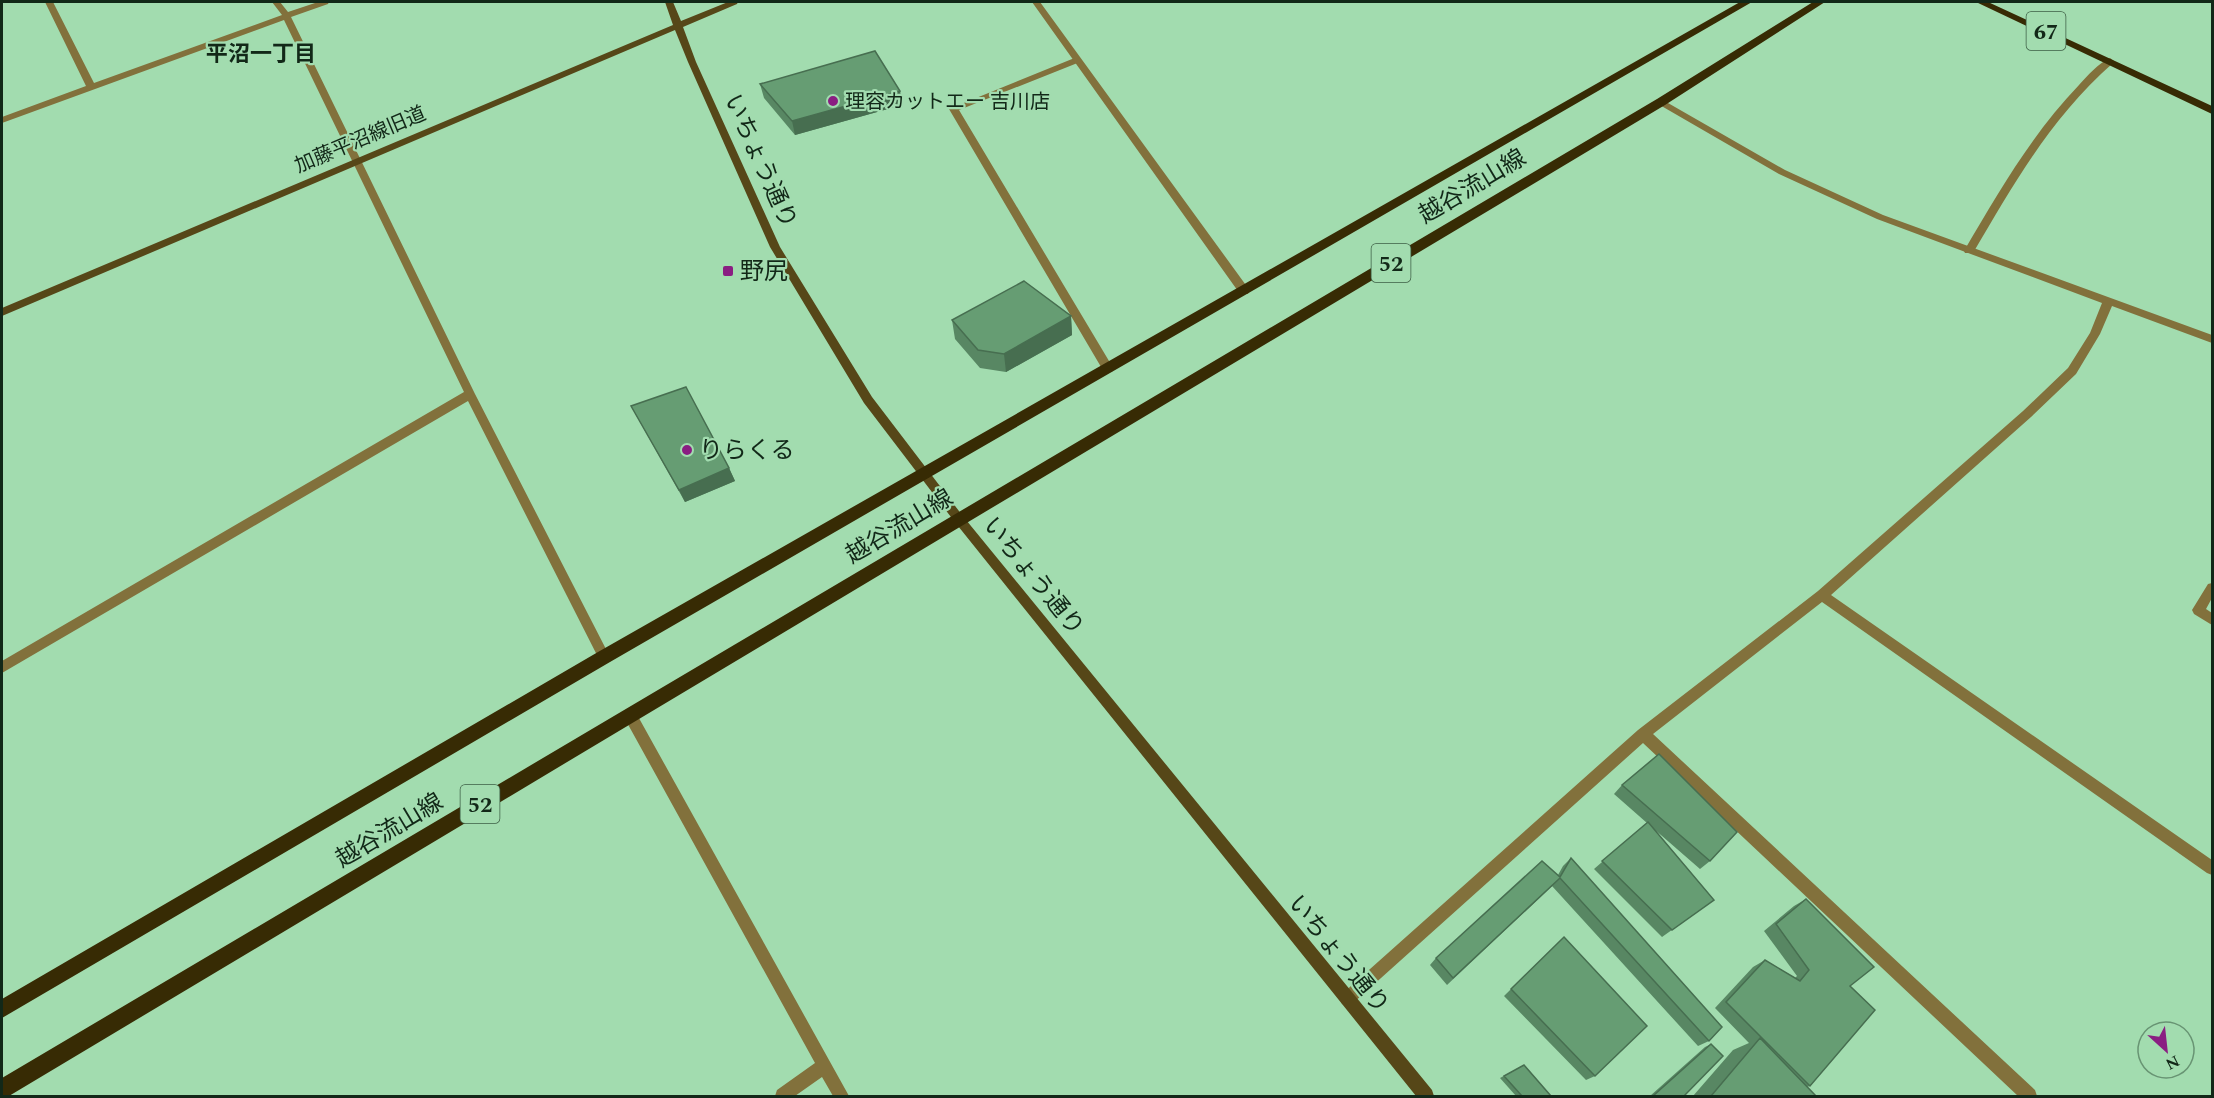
<svg xmlns="http://www.w3.org/2000/svg" width="2214" height="1098" viewBox="0 0 2214 1098" font-family="Spectral,'Noto Sans JP',serif">
  <style>
    .lines { fill: none; stroke-linecap: round; stroke-linejoin: round }
    .lane { fill: #82713c; fill-rule: evenodd }
    .street { fill: #82713c; fill-rule: evenodd }
    .secondary { fill: #564718; fill-rule: evenodd }
    .primary { fill: #372b04; fill-rule: evenodd }
    .wall { fill: #588763 }
    .shaded-wall { fill: #476e50 }
    .building { fill: #669d73; stroke: #476e50; stroke-width: 1.5 }
    .poi-dot { fill: #8a1e82; stroke: #a2dcaf; stroke-width: 2 }
    .labels { text-anchor: middle; stroke-width: 4.5; stroke-linejoin: round; paint-order: stroke }
    .far-poi-label { font-size: 20px; fill: #122818; stroke: #a2dcaf; text-anchor: start }
    .far-street-label { font-size: 20px; fill: #122818; stroke: #a2dcaf }
    .shield { fill: #a2dcaf; stroke: #3d5e45; stroke-width: 1.5 }
    .shield-label { font-size: 22px; font-weight: bold; fill: #122818 }
    .far-neighbourhood-label { font-size: 22px; font-weight: bold; fill: #122818; stroke: #a2dcaf }
    .street-label { font-size: 24px; fill: #122818; stroke: #a2dcaf }
    .poi-label { font-size: 24px; fill: #122818; stroke: #a2dcaf; text-anchor: start }
  </style>
  <rect width="100%" height="100%" fill="#a2dcaf"/>
  <g class="lines">
    <path class="lane" d="M 1077,57 L 1081,60 L 1080,62 L 959,110 L 1112,366 L 1113,369 L 1112,372 L 1104,372 L 949,109 Z
      M 2110,58 L 2114,61 L 2113,63 C 2050,119 2015,182 1973,253 L 1965,253 L 1964,251 C 1998,193 2032,134 2079,85 C 2087,76 2099,63 2110,58 Z
      M 2212,583 L 2212,598 L 2206,609 L 2212,613 L 2212,625 L 2194,614 L 2192,610 L 2208,584 Z"/>
    <path class="street" d="M 45,2 L 53,2 L 94,83 L 282,15 L 272,2 L 280,2 L 288,12 L 318,2 L 329,2 L 328,4 L 291,17 L 475,394 L 608,653 L 610,657 L 608,661 L 604,663 L 600,661 L 468,401 L 2,673 L 2,661 L 464,392 L 284,20 L 2,123 L 2,117 L 86,86 Z
      M 1032,2 L 1040,2 L 1248,288 L 1249,291 L 1248,294 L 1240,294 Z
      M 1661,99 L 1785,170 L 1883,215 L 2212,335 L 2212,343 L 2112,306 L 2100,334 L 2076,374 L 2031,417 L 1831,595 L 2212,860 L 2212,875 L 2207,873 L 1822,602 L 1653,734 L 2035,1090 L 2037,1096 L 2018,1096 L 1643,743 L 1352,1004 L 1347,1006 L 1342,1004 L 1340,999 L 1342,994 L 1638,730 L 1818,591 L 2023,411 L 2068,368 L 2090,333 L 2102,303 L 1877,219 L 1779,174 L 1658,104 L 1656,102 Z
      M 630,709 L 635,711 L 849,1096 L 833,1096 L 822,1077 L 795,1096 L 775,1096 L 777,1090 L 815,1063 L 625,719 L 623,715 L 625,711 Z"/>
    <path class="secondary" d="M 665,2 L 673,2 L 681,21 L 728,2 L 738,2 L 737,4 L 683,27 L 696,62 L 780,247 L 872,397 L 962,515 L 1432,1090 L 1434,1096 L 1416,1096 L 954,521 L 864,403 L 770,247 L 688,62 L 675,30 L 2,316 L 2,308 L 673,25 Z"/>
    <path class="primary" d="M 1740,2 L 1752,2 L 610,662 L 2,1018 L 2,999 L 598,652 Z
      M 1813,2 L 1825,2 L 1665,105 L 9,1096 L 2,1096 L 2,1078 L 1657,99 Z
      M 1976,2 L 1988,2 L 2212,106 L 2212,114 Z"/>
  </g>
  <path class="wall" d="M 760,84 L 900,91 L 902,105 L 795,135 L 764,98 Z
    M 1071,316 L 1072,335 L 1006,372 L 980,368 L 955,339 L 952,320 Z
    M 631,406 L 729,468 L 735,481 L 685,502 Z
    M 1622,785 L 1710,861 L 1700,869 L 1654,829 L 1714,900 L 1662,937 L 1594,869 L 1647,823 L 1614,794 Z
    M 1571,858 L 1709,1041 L 1698,1046 L 1552,886 L 1447,985 L 1430,965 L 1436,958 L 1558,875 L 1563,866 Z
    M 1806,899 L 1850,986 L 1810,1086 L 1807,1087 L 1816,1096 L 1693,1096 L 1733,1050 L 1749,1043 L 1715,1008 L 1753,967 L 1765,960 L 1795,978 L 1797,976 L 1764,931 L 1794,906 Z
    M 1564,937 L 1595,1076 L 1586,1080 L 1504,996 Z
    M 1711,1044 L 1684,1096 L 1650,1096 L 1705,1047 Z
    M 1524,1065 L 1551,1096 L 1516,1096 L 1500,1078 Z"/>
  <path class="shaded-wall" d="M 900,91 L 902,105 L 795,135 L 792,121 Z
    M 1071,316 L 1072,335 L 1006,372 L 1004,354 Z
    M 729,468 L 735,481 L 685,502 L 679,490 Z"/>
  <path class="building" d="M 875,51 L 900,91 L 792,121 L 760,84 Z
    M 1024,281 L 1071,316 L 1004,354 L 978,350 L 952,320 Z
    M 686,387 L 729,468 L 679,490 L 631,406 Z
    M 1659,754 L 1737,832 L 1710,861 L 1622,785 Z
    M 1648,822 L 1714,900 L 1672,930 L 1602,861 Z
    M 1571,858 L 1722,1027 L 1709,1041 L 1560,878 L 1453,978 L 1436,958 L 1542,861 L 1560,877 Z
    M 1806,899 L 1874,967 L 1850,986 L 1875,1010 L 1810,1086 L 1726,1002 L 1765,960 L 1800,981 L 1809,970 L 1776,924 Z
    M 1564,937 L 1647,1026 L 1595,1076 L 1511,989 Z
    M 1760,1038 L 1816,1096 L 1711,1096 Z
    M 1711,1044 L 1723,1056 L 1684,1096 L 1653,1096 Z
    M 1524,1065 L 1551,1096 L 1522,1096 L 1504,1076 Z"/>
  <g class="poi-dot">
    <circle cx="833" cy="101" r="6"/>
    <rect x="722" y="265" width="12" height="12" rx="3"/>
    <circle cx="687" cy="450" r="6"/>
  </g>
  <g class="labels">
    <g class="far-poi-label">
      <text x="845" y="108">理容カットエー 吉川店</text>
    </g>
    <g class="far-street-label">
      <text transform="translate(360 139) rotate(-23)" y="7">加藤平沼線旧道</text>
    </g>
    <g class="shield">
      <rect x="2026.5" y="12" width="39" height="38" rx="4.5"/>
      <rect x="1371.5" y="244" width="39" height="38" rx="4.5"/>
      <rect x="460.5" y="785" width="39" height="38" rx="4.5"/>
    </g>
    <g class="shield-label">
      <text x="2046" y="39">67</text>
      <text x="1391" y="271">52</text>
      <text x="480" y="812">52</text>
    </g>
    <g class="far-neighbourhood-label">
      <text x="261" y="61">平沼一丁目</text>
    </g>
    <g class="street-label">
      <text transform="translate(761 161) rotate(66)" y="8">いちょう通り</text>
      <text transform="translate(1472 186) rotate(-31)" y="8">越谷流山線</text>
      <text transform="translate(899 526) rotate(-31)" y="8">越谷流山線</text>
      <text transform="translate(1034 576) rotate(51)" y="8">いちょう通り</text>
      <text transform="translate(389 830) rotate(-31)" y="8">越谷流山線</text>
      <text transform="translate(1339 954) rotate(51)" y="8">いちょう通り</text>
    </g>
    <g class="poi-label">
      <text x="740" y="279">野尻</text>
      <text x="699" y="458">りらくる</text>
    </g>
  </g>
  <rect width="2214" height="1098" fill="none" stroke="#122818" stroke-width="6"/>
  <g transform="translate(2166 1050) rotate(153)"><circle r="28" fill="#a2dcaf" stroke="#689473" stroke-width="1.5"/>
  <path d="M0-4.5L10 22L0 15L-10 22Z" fill="#8a1e82"/>
  <text y="-9" font-size="16" font-weight="bold" text-anchor="middle" fill="#122818">N</text>
  </g>
</svg>
